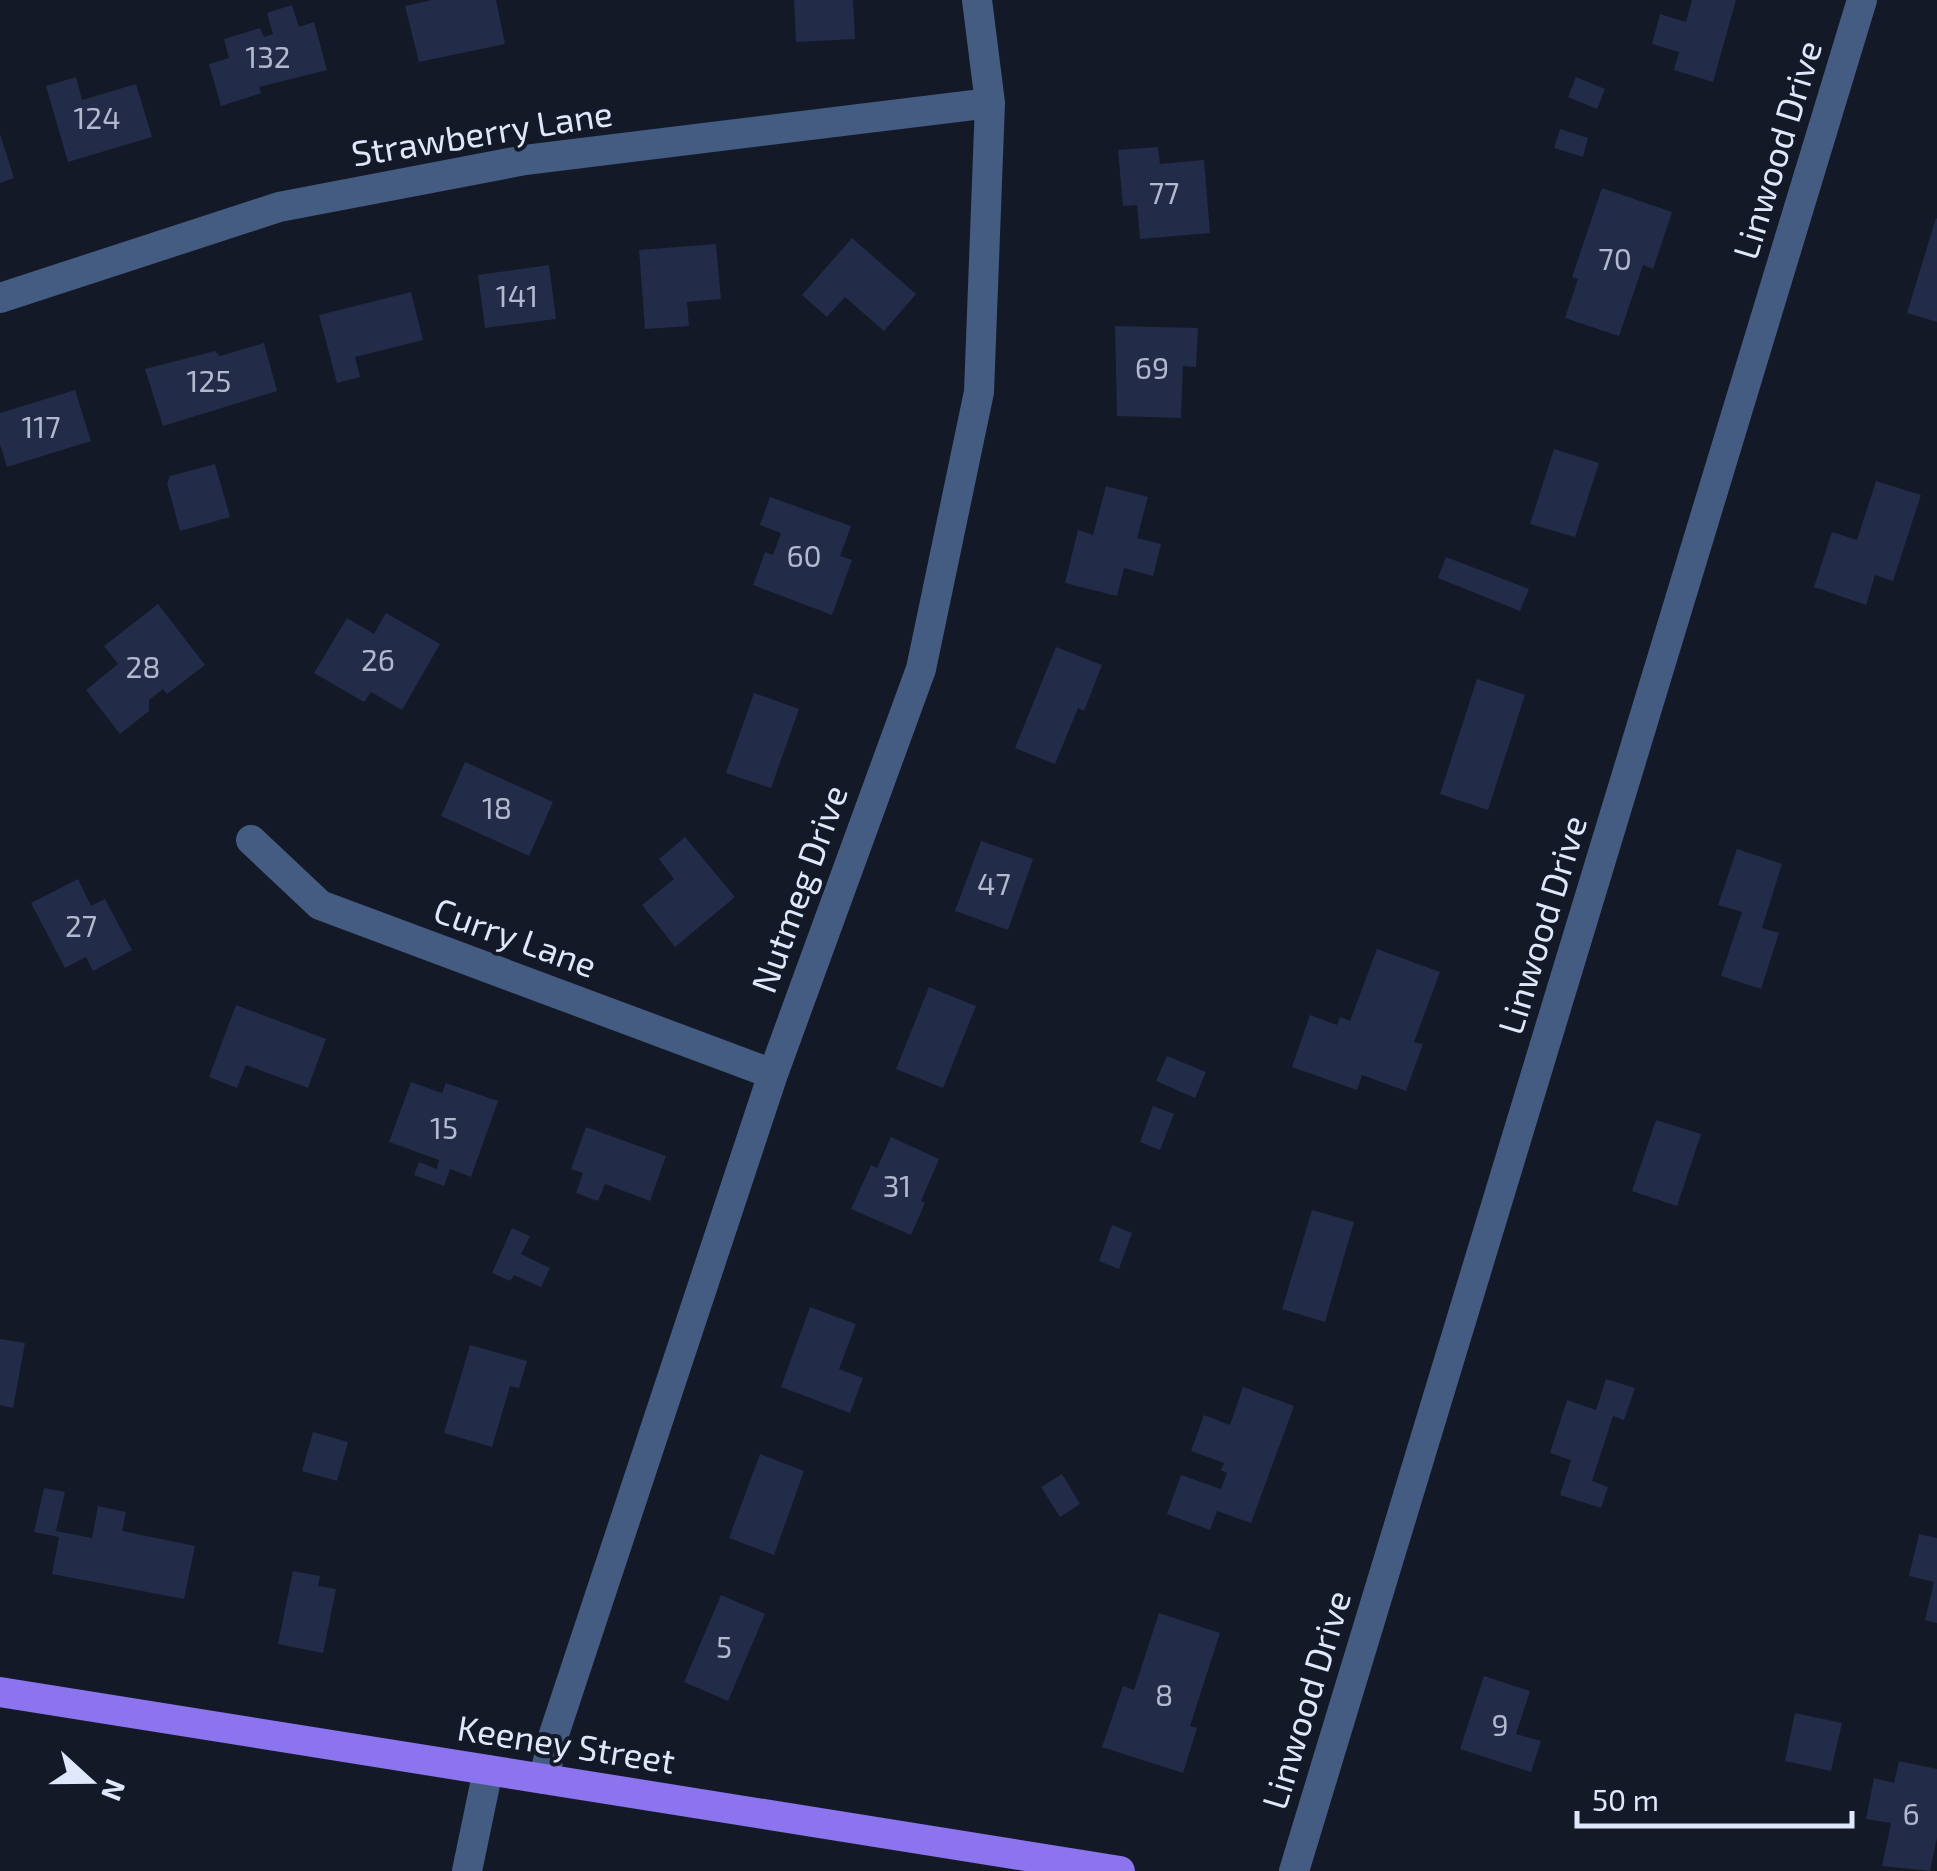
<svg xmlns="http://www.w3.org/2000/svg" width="1937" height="1871" viewBox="0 0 1937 1871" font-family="'Exo 2',sans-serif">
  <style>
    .building { fill: #222b47 }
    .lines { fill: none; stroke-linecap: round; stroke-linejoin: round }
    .minor { stroke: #455c82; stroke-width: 30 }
    .major { stroke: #8c74ee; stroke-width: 30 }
    .labels { text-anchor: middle; stroke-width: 8; stroke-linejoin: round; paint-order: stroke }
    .number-label { font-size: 30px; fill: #b0b9ce }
    .street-label { font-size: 35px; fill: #dfe8fb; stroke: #141928 }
  </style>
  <rect width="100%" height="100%" fill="#141928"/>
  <path class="building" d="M 432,0 L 496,0 L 505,44 L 419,62 L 405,6 Z
    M 794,0 L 853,0 L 855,39 L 796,42 Z
    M 1692,0 L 1736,0 L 1713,82 L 1674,70 L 1679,52 L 1652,44 L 1660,14 L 1686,22 Z
    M 292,5 L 299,27 L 314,22 L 327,70 L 259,87 L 261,93 L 221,106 L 209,64 L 229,58 L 224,39 L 260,28 L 264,37 L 273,34 L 267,13 Z
    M 76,77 L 82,100 L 136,84 L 152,137 L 68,162 L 46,86 Z
    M 1576,77 L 1605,89 L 1597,109 L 1568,97 Z
    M 1560,129 L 1588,138 L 1583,157 L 1554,148 Z
    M 0,134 L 14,178 L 0,183 Z
    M 1158,147 L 1160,164 L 1204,160 L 1210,233 L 1140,239 L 1137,205 L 1123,206 L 1118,150 Z
    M 1602,188 L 1672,212 L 1653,269 L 1643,265 L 1619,336 L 1565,318 L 1578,279 L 1572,277 Z
    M 1936,218 L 1937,219 L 1937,322 L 1907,313 Z
    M 852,238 L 916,294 L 884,331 L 845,297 L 827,317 L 802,295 Z
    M 716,244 L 721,299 L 687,302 L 689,326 L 645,329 L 639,250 Z
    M 549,265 L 556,319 L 485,328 L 478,275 Z
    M 411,292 L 423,340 L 355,357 L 360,377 L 337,383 L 319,315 Z
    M 1115,326 L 1198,328 L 1196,367 L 1183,366 L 1181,418 L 1117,416 Z
    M 264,343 L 277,391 L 163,426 L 145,369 L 215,351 L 220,356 Z
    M 75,390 L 91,441 L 7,467 L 0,444 L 0,413 Z
    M 1554,449 L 1599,463 L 1575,537 L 1530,524 Z
    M 215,464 L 230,517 L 180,531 L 167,483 L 170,476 Z
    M 1876,481 L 1921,495 L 1893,581 L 1875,575 L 1866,605 L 1814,587 L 1832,532 L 1857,540 Z
    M 1106,486 L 1148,497 L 1137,538 L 1161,544 L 1153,576 L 1124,568 L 1117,596 L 1065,583 L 1078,530 L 1093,535 Z
    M 770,497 L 851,526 L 840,556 L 852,560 L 832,615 L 753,585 L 765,552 L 773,555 L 781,533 L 760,525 Z
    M 1446,557 L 1529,589 L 1520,611 L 1438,578 Z
    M 158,604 L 205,665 L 167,694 L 163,689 L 149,700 L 149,711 L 120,734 L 86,690 L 118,664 L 104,646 Z
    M 386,613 L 440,644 L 402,710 L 371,692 L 364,702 L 314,673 L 347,618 L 374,634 Z
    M 1056,647 L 1102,665 L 1084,711 L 1078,708 L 1055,764 L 1015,748 Z
    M 1477,679 L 1525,695 L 1488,810 L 1440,794 Z
    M 754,693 L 799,709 L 771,788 L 726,773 Z
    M 465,762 L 553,802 L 529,856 L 441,816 Z
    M 685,837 L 735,897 L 675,947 L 642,905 L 674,879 L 659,859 Z
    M 981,841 L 1033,859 L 1008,930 L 955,911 Z
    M 1737,849 L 1782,864 L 1762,928 L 1779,933 L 1761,989 L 1721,976 L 1742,912 L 1718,905 Z
    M 78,879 L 91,906 L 105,899 L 132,950 L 93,971 L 86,957 L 65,968 L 31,903 Z
    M 1377,949 L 1440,972 L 1414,1042 L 1423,1044 L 1406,1091 L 1362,1075 L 1357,1090 L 1292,1067 L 1310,1015 L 1337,1025 L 1340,1017 L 1350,1021 Z
    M 929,987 L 976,1006 L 943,1088 L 896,1069 Z
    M 236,1005 L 326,1039 L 308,1088 L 246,1065 L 237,1088 L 209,1077 Z
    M 1167,1056 L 1206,1072 L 1195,1098 L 1156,1081 Z
    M 411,1082 L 442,1093 L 446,1083 L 498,1101 L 471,1177 L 450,1169 L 444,1186 L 414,1175 L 419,1162 L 437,1169 L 439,1160 L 389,1142 Z
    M 1153,1106 L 1174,1114 L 1160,1150 L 1140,1142 Z
    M 1656,1120 L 1701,1134 L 1677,1206 L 1632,1191 Z
    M 586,1127 L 666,1156 L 650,1201 L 605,1184 L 598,1201 L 576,1193 L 583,1173 L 571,1169 Z
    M 891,1137 L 939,1159 L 921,1201 L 925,1203 L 911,1235 L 851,1209 L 871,1165 L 877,1168 Z
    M 1312,1210 L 1354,1222 L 1325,1322 L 1282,1309 Z
    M 1112,1225 L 1132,1233 L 1119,1269 L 1099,1261 Z
    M 512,1228 L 530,1236 L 521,1254 L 550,1268 L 541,1287 L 514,1275 L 510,1281 L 492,1273 Z
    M 810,1307 L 856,1324 L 839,1369 L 863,1378 L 850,1413 L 781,1387 Z
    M 0,1339 L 25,1343 L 13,1408 L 0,1405 Z
    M 470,1345 L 527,1361 L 519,1388 L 510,1386 L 492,1447 L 444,1433 Z
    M 1606,1379 L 1635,1388 L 1624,1420 L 1613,1416 L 1592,1481 L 1608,1487 L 1601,1508 L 1560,1495 L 1571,1460 L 1550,1453 L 1567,1400 L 1596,1410 Z
    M 1243,1387 L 1294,1406 L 1251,1523 L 1217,1511 L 1210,1530 L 1167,1514 L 1181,1475 L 1221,1489 L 1227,1473 L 1221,1470 L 1224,1463 L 1191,1451 L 1204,1415 L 1230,1425 Z
    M 313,1432 L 348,1442 L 337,1481 L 302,1471 Z
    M 760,1454 L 804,1471 L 774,1555 L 729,1538 Z
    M 1062,1474 L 1080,1504 L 1060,1517 L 1041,1487 Z
    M 44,1488 L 65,1492 L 56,1531 L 92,1538 L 98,1506 L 126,1512 L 122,1531 L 195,1546 L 184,1599 L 52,1574 L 59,1537 L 34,1532 Z
    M 1919,1534 L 1937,1538 L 1937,1623 L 1925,1620 L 1934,1582 L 1909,1576 Z
    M 293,1571 L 320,1576 L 318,1586 L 336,1589 L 323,1653 L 278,1644 Z
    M 721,1595 L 765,1614 L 728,1701 L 684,1682 Z
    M 1159,1613 L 1220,1633 L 1190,1726 L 1197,1728 L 1183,1773 L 1102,1747 L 1123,1686 L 1134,1690 Z
    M 1484,1676 L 1530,1691 L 1516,1734 L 1541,1741 L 1531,1772 L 1460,1749 Z
    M 1795,1713 L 1842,1723 L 1831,1771 L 1785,1761 Z
    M 1899,1761 L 1937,1769 L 1937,1838 L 1930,1871 L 1882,1866 L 1891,1823 L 1866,1819 L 1874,1778 L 1894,1783 Z"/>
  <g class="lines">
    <path class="minor" d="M 0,298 L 279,207 L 525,160 L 990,103
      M 251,840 L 320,905 L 773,1074
      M 544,1779 L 554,1734 L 773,1074 L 921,669 L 979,392 L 990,103 L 977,0
      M 467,1871 L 488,1770
      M 1294,1871 L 1862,0"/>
    <path class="major" d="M 0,1692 L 1120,1871"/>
  </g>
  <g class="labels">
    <g class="number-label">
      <text x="268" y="68">132</text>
      <text x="97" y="129">124</text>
      <text x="1164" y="204">77</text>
      <text x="1615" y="270">70</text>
      <text x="517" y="307">141</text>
      <text x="1152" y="379">69</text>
      <text x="209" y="392">125</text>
      <text x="41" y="438">117</text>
      <text x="804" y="567">60</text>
      <text x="378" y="671">26</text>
      <text x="143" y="678">28</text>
      <text x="497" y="819">18</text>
      <text x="994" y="895">47</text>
      <text x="81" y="937">27</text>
      <text x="444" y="1139">15</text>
      <text x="897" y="1197">31</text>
      <text x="724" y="1658">5</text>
      <text x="1164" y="1706">8</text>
      <text x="1500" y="1736">9</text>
      <text x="1911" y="1825">6</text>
    </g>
    <g class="street-label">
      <text transform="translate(482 134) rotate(-9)" y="12">Strawberry Lane</text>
      <text transform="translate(1778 150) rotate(-73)" y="12">Linwood Drive</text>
      <text transform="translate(800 889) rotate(-70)" y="12">Nutmeg Drive</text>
      <text transform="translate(1543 925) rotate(-73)" y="12">Linwood Drive</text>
      <text transform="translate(515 938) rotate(20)" y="12">Curry Lane</text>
      <text transform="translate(1307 1700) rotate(-73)" y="12">Linwood Drive</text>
      <text transform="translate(566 1745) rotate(9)" y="12">Keeney Street</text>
    </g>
  </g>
  <g transform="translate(90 1781) rotate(111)" stroke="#141928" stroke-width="8" paint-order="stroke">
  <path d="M0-8L18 38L0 25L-18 38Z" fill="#dfe8fb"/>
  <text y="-15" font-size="28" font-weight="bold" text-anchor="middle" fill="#dfe8fb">N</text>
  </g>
  <path d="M1577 1811v15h275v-15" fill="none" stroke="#dfe8fb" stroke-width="5"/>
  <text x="1592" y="1811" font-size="30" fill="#dfe8fb" stroke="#141928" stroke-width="8" paint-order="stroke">50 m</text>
</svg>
